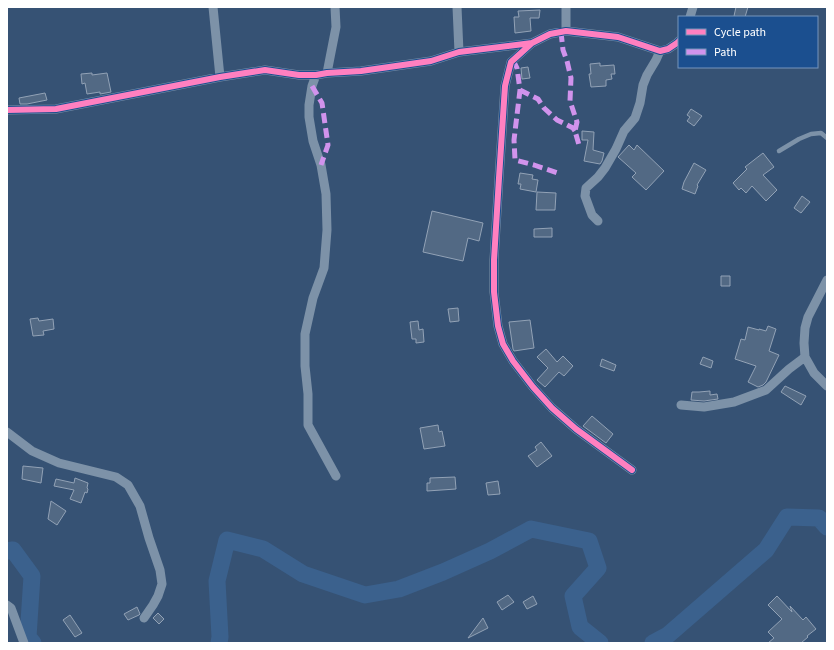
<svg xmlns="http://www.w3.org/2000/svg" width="834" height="650" viewBox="0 0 834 650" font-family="'Source Sans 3',sans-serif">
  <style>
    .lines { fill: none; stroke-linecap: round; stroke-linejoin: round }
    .river { stroke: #3b618d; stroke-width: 17 }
    .building { fill: #526984; stroke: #92a2b6 }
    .lane { stroke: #7d92a8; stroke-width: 4.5 }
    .street { stroke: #7d92a8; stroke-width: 9 }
    .quiet { stroke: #d193ec; stroke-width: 5; stroke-dasharray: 10 5; stroke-linecap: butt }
    .cycleway-casing { stroke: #1b4f8f; stroke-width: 8 }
    .cycleway { stroke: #ff80c0; stroke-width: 6 }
  </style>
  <rect width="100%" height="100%" fill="#365274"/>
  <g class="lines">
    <path class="river" d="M 7,551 L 13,550 L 32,576 L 28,637 L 33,643
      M 219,643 L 220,637 L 217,581 L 227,540 L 263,549 L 303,574 L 365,595 L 399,589 L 443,572 L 490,551 L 531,529 L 589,541 L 598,568 L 573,596 L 580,627 L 600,643
      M 653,643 L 668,635 L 766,550 L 787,517 L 819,518 L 827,527"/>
  </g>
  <path class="building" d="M 736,7 L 748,7 L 745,17 L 738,17 L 734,16 Z
    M 540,10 L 539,18 L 530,18 L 531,31 L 515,33 L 514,17 L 519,17 L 518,11 Z
    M 600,63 L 600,66 L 614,65 L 615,74 L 611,74 L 612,79 L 606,80 L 606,86 L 591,87 L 589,74 L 591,74 L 590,64 Z
    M 528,67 L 530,78 L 522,79 L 521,68 Z
    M 92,73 L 92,75 L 107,73 L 111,92 L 100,94 L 100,92 L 87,94 L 85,83 L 82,84 L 81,74 Z
    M 45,93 L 47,100 L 27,104 L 20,104 L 19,98 Z
    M 691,109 L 702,116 L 694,126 L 687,121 L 690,117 L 687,115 Z
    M 582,131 L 594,132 L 593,150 L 604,153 L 602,161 L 600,164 L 584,161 L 588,140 L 582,140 Z
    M 629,145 L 634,150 L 637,145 L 664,171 L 646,190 L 632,177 L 636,173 L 618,157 Z
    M 763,153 L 774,167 L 763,175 L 777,190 L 766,201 L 752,186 L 746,193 L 741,188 L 739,190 L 733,183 L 747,169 L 745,167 Z
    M 694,163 L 706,170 L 697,185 L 698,186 L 695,194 L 682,189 L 684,182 Z
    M 520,173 L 533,175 L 532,179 L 538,180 L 536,192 L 520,189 L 521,184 L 518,184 Z
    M 537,192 L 556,193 L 555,210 L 536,210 Z
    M 802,196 L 810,202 L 801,213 L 794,208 Z
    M 432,211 L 483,223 L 479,241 L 468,238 L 463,261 L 423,252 Z
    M 552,228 L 552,237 L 534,237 L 534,229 Z
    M 721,276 L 730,276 L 730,286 L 721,286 Z
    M 458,308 L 459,321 L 450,322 L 448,309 Z
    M 38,318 L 39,321 L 53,319 L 54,329 L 43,331 L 44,335 L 33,336 L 30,319 Z
    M 530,320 L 534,348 L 514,351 L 513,349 L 509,322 Z
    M 418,321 L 419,330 L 423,329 L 424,342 L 416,343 L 416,339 L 412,339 L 410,322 Z
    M 768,326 L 776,329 L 769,351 L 779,355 L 766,382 L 763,385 L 758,387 L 748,382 L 756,366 L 735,359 L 741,339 L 745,340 L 748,327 L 759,330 L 759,329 L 766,331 Z
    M 546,349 L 557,362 L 563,356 L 573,366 L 564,376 L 559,372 L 545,387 L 537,380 L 548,368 L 537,357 Z
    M 703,357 L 713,361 L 711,368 L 700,364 Z
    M 602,359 L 616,365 L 614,371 L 600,366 Z
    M 785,386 L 806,396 L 801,405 L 781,392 Z
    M 710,391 L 710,395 L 717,394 L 718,399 L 704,401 L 691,400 L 692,392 L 699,392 Z
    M 592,416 L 613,434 L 606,443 L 583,426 Z
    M 438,425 L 439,432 L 442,431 L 445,446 L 424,449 L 420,428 Z
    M 541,442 L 552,456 L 537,467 L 528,456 L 537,450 L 535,447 Z
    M 23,466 L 43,468 L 41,483 L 22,479 Z
    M 455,477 L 456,489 L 427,491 L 427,483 L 430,483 L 430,478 Z
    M 75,478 L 88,483 L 87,488 L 88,489 L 87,493 L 85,492 L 81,503 L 70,499 L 74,490 L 54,486 L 56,479 L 74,483 Z
    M 498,481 L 500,494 L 488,495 L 486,483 Z
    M 51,501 L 66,511 L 57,525 L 48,519 Z
    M 508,595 L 514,602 L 502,610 L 497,602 Z
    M 533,596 L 537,604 L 527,609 L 523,602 Z
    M 777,596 L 792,612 L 790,606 L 803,620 L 806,617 L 816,629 L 807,636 L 808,637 L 801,643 L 768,643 L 774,638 L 768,632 L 782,619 L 768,605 Z
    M 137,607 L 140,614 L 139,615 L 128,620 L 124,614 Z
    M 158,613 L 164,619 L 159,624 L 153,618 Z
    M 70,615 L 82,633 L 75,637 L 63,620 Z
    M 483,618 L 488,628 L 468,638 Z"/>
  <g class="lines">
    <path class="lane" d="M 779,151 L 799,139 L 811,134 L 821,133 L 827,138"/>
    <path class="street" d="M 213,7 L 220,77
      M 457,7 L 459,52
      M 690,17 L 693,7
      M 566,31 L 566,7
      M 532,43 L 511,62 L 505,86 L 499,178 L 494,260 L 494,292 L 498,326 L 503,344 L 513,361 L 533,387 L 552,408 L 576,429 L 632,470
      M 327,73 L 336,27 L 335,7
      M 316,75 L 312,86 L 309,105 L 309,117 L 313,141 L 321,165 L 326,194 L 327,230 L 324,268 L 313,298 L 305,334 L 305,366 L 308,394 L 308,425 L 336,476
      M 7,110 L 56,109 L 220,77 L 265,70 L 299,75 L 316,75 L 327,73 L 361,71 L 431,61 L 459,52 L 532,43 L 550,34 L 566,31 L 618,37 L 660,51 L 668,49 L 677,43 L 679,41
      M 598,221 L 592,215 L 585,196 L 586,188 L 598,177 L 605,168 L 616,149 L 624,131 L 635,118 L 640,103 L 643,85 L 647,75 L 656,60 L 660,51
      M 827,280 L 808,317 L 805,328 L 804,343 L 805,357 L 814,373 L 827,386
      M 681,405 L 704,407 L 734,402 L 766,390 L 789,369 L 805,357
      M 7,432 L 32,451 L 59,463 L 116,477 L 128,485 L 140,506 L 149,538 L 160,570 L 162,584 L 158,596 L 153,605 L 144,618
      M 7,605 L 11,608 L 24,643"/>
    <path class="quiet" d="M 561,32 L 563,50 L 567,61 L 571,78 L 570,101 L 577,122 L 575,131 L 579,145
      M 511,62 L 515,64 L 517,68 L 520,90 L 514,140 L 515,160 L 534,165 L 558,173
      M 312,86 L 322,103 L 328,145 L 321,165
      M 520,90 L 538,99 L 544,108 L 557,120 L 573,128 L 575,131"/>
    <g class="cycleway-casing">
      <path id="cycleway" d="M 532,43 L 511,62 L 505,86 L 499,178 L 494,260 L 494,292 L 498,326 L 503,344 L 513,361 L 533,387 L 552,408 L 576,429 L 632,470
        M 7,110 L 56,109 L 220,77 L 265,70 L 299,75 L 316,75 L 327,73 L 361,71 L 431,61 L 459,52 L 532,43 L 550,34 L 566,31 L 618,37 L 660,51 L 668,49 L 677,43 L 679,41"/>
    </g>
    <use href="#cycleway" class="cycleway"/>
  </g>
  <rect width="834" height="650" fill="none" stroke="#ffffff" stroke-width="16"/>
  <rect x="678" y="16" width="140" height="52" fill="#1b4f8f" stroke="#7695bc"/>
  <rect x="686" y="29" width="20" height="6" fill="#ff80c0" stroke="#7695bc"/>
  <text x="714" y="36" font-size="12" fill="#ffffff">Cycle path</text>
  <rect x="686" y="49" width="20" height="6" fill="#d193ec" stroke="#7695bc"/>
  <text x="714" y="56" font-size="12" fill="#ffffff">Path</text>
</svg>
